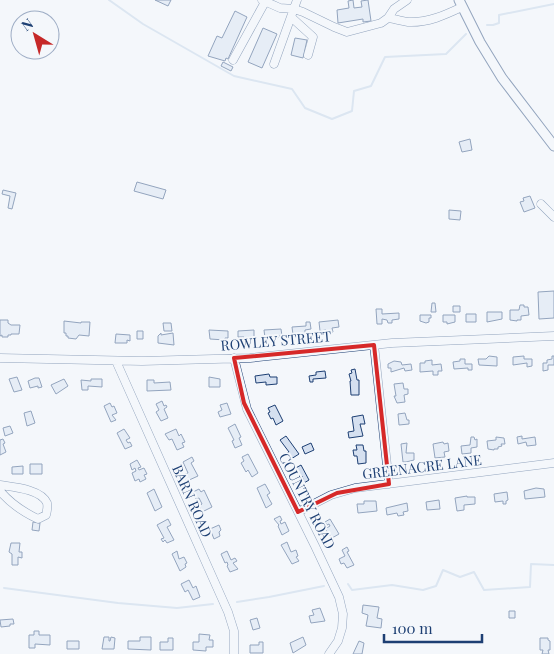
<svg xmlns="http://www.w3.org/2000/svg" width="554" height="654" viewBox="0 0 554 654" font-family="'Playfair Display',serif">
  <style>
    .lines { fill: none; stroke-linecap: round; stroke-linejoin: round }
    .stream { stroke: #bed0e5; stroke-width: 2 }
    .building { fill: #d5e0f0; stroke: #1d3f73 }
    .minor-casing { stroke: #1d3f73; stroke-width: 9 }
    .major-casing { stroke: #1d3f73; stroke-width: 11 }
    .minor { stroke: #f4f7fb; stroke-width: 8 }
    .major { stroke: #f4f7fb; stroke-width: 9 }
    .marked { fill: none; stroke: #d62828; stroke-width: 4; stroke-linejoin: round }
    .labels { text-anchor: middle; stroke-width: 4; stroke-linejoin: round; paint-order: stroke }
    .street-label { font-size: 14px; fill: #1d3f73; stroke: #f4f7fb }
  </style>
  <rect width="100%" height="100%" fill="#f4f7fb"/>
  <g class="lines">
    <path class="stream" d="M 109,0 L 143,24 L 234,76 L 292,89 L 305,108 L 332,119 L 352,111 L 354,91 L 371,86 L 385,57 L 446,54 L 466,34
      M 487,25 L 493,25 L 499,23 L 499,15 L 554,4
      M 348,584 L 352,590 L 392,585 L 423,590 L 436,586 L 443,570 L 460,577 L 474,572 L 484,590 L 530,587 L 531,564 L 554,565
      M 4,588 L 118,603 L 177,608 L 213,604
      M 237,602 L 269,597 L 324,586"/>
  </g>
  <path class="building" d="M 155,0 L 171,0 L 168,6 Z
    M 353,0 L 354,8 L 362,7 L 361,1 L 368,0 L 371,21 L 363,22 L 363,19 L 338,23 L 337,10 L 349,8 L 348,1 Z
    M 235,11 L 247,17 L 228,59 L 226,58 L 225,61 L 208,56 L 217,36 L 222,38 Z
    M 263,28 L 277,34 L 262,68 L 248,62 Z
    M 295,38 L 307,40 L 303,58 L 291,55 Z
    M 223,62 L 233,67 L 231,71 L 221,66 Z
    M 470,139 L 472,150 L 462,152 L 459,142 Z
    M 137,182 L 166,190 L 163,199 L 134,191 Z
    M 3,190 L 16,193 L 12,209 L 8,208 L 10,196 L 2,194 Z
    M 530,196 L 535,208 L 524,212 L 520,202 L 524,201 L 523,198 Z
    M 449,210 L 461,211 L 460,220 L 449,219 Z
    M 554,291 L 554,318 L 539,319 L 538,292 Z
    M 432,303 L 435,303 L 436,312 L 431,312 Z
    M 520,305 L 524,305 L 524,307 L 528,307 L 529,315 L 521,316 L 521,320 L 517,320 L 517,321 L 510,320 L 510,310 L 519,310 Z
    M 453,306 L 460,306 L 460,312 L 453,312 Z
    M 376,309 L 382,309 L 382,314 L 399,313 L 399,319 L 392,320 L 392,323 L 388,323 L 387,320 L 382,319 L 382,324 L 377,324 Z
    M 487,312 L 502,312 L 502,319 L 487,322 Z
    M 466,314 L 476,314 L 476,322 L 466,322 Z
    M 420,315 L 431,315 L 431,318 L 429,318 L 429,322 L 426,323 L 420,321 Z
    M 443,315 L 455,315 L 455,322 L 447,324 L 447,322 L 443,322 Z
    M 0,320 L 8,320 L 8,323 L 11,325 L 20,325 L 19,334 L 11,334 L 11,335 L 8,335 L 8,337 L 2,337 L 2,335 L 0,336 Z
    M 338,320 L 339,327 L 332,328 L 333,332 L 327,333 L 326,330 L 320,331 L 319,322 Z
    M 64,321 L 81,323 L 81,322 L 90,322 L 89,336 L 79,335 L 76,339 L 68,338 L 68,336 L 66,336 L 66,333 L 64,333 Z
    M 306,322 L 310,322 L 311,329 L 305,330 L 305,334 L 293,335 L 292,327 L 306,326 Z
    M 163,323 L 171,323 L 172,331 L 164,331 Z
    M 281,329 L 282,336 L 278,336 L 278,338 L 265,338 L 264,330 Z
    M 209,330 L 228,331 L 228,338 L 225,338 L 225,340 L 210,339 Z
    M 254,330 L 254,340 L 244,341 L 244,337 L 238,337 L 238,331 Z
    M 137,331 L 143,331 L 143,339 L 137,339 Z
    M 161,333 L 161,335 L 173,333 L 174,345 L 158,343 L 158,336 Z
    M 116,334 L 130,335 L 130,341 L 127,340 L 127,343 L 115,343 Z
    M 489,356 L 497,357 L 497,366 L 479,365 L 478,359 L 486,359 Z
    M 524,356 L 524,359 L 532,359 L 532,366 L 527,367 L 527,363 L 513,365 L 513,357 Z
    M 552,356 L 554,356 L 554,365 L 548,365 L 548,370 L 543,371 L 543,363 L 547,363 L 547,360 L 552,359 Z
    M 460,359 L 465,359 L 465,364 L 472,364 L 472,370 L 468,370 L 468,368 L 454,369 L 453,362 L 460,361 Z
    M 432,360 L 432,365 L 441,364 L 442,371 L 438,371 L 438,375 L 433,375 L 433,371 L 420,372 L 420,363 L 425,363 L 425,361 Z
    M 394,361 L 401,362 L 402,365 L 411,364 L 412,370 L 405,371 L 404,368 L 391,372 L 391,368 L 388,368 L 388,364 Z
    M 355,369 L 357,380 L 359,380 L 359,395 L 351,395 L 350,381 L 351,381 L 349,374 L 352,373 L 351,370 Z
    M 325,371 L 326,378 L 313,379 L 313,382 L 310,382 L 309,376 L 316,375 L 316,372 Z
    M 269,374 L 270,377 L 277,377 L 277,384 L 266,385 L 266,382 L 256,383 L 255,376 Z
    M 17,377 L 22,390 L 14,392 L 9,379 Z
    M 209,377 L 220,379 L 220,387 L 209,387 Z
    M 35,378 L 39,378 L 42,387 L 38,388 L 38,386 L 30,388 L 28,381 Z
    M 64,379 L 68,386 L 56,394 L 51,385 Z
    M 91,379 L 102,379 L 102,387 L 88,386 L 88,390 L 82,390 L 81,380 L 91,381 Z
    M 147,380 L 154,380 L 154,383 L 170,382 L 171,390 L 147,391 Z
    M 403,383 L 404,389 L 408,389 L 408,394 L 404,395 L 405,402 L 397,403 L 394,396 L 396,396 L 394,384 Z
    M 162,401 L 164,406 L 166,405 L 167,407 L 164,409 L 168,418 L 161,421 L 156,412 L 159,410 L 156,404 Z
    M 110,403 L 112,407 L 114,406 L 117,413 L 112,415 L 116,420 L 111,422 L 104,406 Z
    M 227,403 L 231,414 L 220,417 L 218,412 L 222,410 L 220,405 Z
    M 275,405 L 283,421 L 276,425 L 273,418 L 271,419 L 268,413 L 270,412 L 268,408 Z
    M 31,411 L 35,423 L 27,426 L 24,413 Z
    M 405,413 L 407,420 L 409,420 L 409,424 L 399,425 L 398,414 Z
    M 363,415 L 365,424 L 360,424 L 363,436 L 349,438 L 348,432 L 354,431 L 352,417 Z
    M 235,424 L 241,437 L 239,438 L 242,445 L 235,448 L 232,441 L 234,440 L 228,428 Z
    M 10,426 L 13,433 L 5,436 L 3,428 Z
    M 124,429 L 130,438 L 126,440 L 128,443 L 130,442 L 132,446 L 125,449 L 117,433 Z
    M 176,429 L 179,436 L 181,434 L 185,442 L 182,443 L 184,447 L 177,450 L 172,439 L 169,440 L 165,434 Z
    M 286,436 L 299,454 L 291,459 L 287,453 L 289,452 L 280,440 Z
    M 522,436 L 522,439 L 535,437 L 536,445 L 527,446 L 526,442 L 518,444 L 517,437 Z
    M 471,437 L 474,437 L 475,440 L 477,439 L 477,447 L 471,448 L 471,453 L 462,454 L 461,446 L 470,445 Z
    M 496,437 L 504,438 L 505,444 L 501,444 L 502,446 L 498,447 L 498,449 L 494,449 L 494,450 L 488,449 L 487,441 L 496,440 Z
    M 3,439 L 5,443 L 3,444 L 6,452 L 0,455 L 0,440 Z
    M 443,442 L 444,444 L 448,443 L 449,451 L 444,452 L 445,457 L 435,458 L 433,444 Z
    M 311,443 L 314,450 L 305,454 L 302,447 Z
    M 407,443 L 406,453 L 414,453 L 414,460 L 406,462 L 403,462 L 401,444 Z
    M 356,445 L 363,445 L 364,451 L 366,451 L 366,463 L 358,464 L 357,456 L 354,456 L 353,450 L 357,450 Z
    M 248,454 L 258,473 L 252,477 L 248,470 L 246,472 L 241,463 L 244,461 L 242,457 Z
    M 192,457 L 194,461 L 191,463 L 198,476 L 187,481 L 184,475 L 188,473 L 183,462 Z
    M 137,460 L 141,467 L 138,468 L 139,470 L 144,468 L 147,474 L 144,475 L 146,479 L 140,482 L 139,479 L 135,481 L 132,473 L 136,471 L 135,468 L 132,470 L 130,464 Z
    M 30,464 L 42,464 L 42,474 L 30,474 Z
    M 301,465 L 309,480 L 304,483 L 302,476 L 300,478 L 294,469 Z
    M 23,466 L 23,474 L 12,474 L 12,467 Z
    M 265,484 L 270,493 L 267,495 L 272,504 L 266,508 L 257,488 Z
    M 536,488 L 544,489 L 545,497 L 525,499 L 524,491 Z
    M 154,489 L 162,507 L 155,511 L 147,493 Z
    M 199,489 L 201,492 L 204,490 L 212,507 L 202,512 L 199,506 L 202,504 L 199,498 L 196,499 L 193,492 Z
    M 507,492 L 508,500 L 506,501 L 506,504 L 503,504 L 503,501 L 495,502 L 494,494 Z
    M 467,496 L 467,497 L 475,497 L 475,504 L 464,505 L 464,510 L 457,511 L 455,498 Z
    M 439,500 L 440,509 L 427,510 L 426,502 Z
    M 364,501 L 376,501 L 377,511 L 358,513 L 357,504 L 364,504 Z
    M 407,503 L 408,511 L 403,512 L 404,515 L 398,516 L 397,513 L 387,515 L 386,508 Z
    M 280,516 L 282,520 L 280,521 L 281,524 L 285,522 L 289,531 L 282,535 L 278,526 L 279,525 L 274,519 Z
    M 168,519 L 171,525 L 167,527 L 174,540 L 167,543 L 165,540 L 163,542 L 161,539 L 164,538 L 157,525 Z
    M 330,519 L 339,534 L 332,538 L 325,529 L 330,526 L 329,524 L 327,525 L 325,522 Z
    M 33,522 L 40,523 L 39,531 L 32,530 Z
    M 219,525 L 221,530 L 219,532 L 220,536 L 214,539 L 210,529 Z
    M 287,542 L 291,552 L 296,550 L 298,556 L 296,557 L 299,561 L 292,564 L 281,545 Z
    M 11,543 L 20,543 L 19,552 L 22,552 L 22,558 L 18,557 L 18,565 L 12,565 L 12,554 L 9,552 Z
    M 347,547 L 349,551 L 347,552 L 354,565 L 347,568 L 344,563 L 341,564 L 339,559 L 345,556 L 342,550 Z
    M 177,551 L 179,559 L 184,557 L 187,563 L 185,564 L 186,567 L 180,571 L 172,554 Z
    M 227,551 L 231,560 L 235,558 L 237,561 L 233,563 L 238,569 L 230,572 L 227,566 L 228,565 L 227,562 L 225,563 L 221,554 Z
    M 189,580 L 193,588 L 196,586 L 200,597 L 193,600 L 188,590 L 185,592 L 181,584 Z
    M 363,605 L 379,607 L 377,618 L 382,619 L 381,628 L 366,626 L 368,615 L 362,613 Z
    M 320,608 L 325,621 L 311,623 L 309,616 L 314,615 L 312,610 Z
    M 509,611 L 515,611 L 515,618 L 509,618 Z
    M 257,618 L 260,628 L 253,630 L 250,620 Z
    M 13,619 L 14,624 L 10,624 L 10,626 L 1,627 L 0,620 Z
    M 34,631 L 39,631 L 39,635 L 50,635 L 50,645 L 35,644 L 35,648 L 29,648 L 29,635 L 34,635 Z
    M 199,634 L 210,635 L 209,640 L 213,640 L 213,647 L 206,647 L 206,651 L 193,650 L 193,642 L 199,642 Z
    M 104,637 L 109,637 L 109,641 L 110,641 L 111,637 L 115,638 L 114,649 L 102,649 Z
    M 140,637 L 151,637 L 151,650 L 128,649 L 128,641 L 140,641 Z
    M 303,637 L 306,645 L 293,653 L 290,643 Z
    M 168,638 L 173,638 L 173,650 L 160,650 L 160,642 L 168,642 Z
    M 540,638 L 548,638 L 548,640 L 550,641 L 550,650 L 548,650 L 549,654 L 542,654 L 543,650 L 540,650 Z
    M 67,641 L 79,641 L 79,649 L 67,649 Z
    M 359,641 L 364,643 L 362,654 L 353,654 Z
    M 259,642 L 263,642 L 263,653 L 250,653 L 250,645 L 259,645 Z"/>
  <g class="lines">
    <g class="minor-casing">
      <path id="minor" d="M 262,0 L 280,8 L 294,9 L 303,12 L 334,27 L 347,32 L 381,23 L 388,18 C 395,19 402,21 408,22 C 428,23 445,15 462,7
        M 291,17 L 313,37 L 308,55
        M 388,18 L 394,9 L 407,0
        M 233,60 L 265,2
        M 274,64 L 297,0
        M 541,204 L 554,217
        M 374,345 L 389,484
        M 0,358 L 142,361 L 250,358 L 392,343 L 554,336
        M 234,358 L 247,409 L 315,546 L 339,597 L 343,614 L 342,628 L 338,641 L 329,654
        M 116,361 L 228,612 L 234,631 L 234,654
        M 0,485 C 13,487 41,489 47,503 C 48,507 47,511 46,515 L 38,519 C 23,512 11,504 0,491
        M 298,512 L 331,495 L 355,488 L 554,463"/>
    </g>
    <g class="major-casing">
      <path id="major" d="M 459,0 L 480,42 L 502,78 L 554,146"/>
    </g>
    <use href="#minor" class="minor"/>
    <use href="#major" class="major"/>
  </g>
  <path d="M0 0H554V654H0ZM 374,345 L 389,484 L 337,493 L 298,512 L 244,403 L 234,358 Z" fill="#f4f7fb" fill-opacity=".55" fill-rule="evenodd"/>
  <path class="marked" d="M 374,345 L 389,484 L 337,493 L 298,512 L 244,403 L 234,358 Z"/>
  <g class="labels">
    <g class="street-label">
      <text transform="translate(276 341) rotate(-5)" y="5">ROWLEY STREET</text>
      <text transform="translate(422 467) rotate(-7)" y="5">GREENACRE LANE</text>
      <text transform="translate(192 501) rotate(66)" y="5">BARN ROAD</text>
      <text transform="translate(307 501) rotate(63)" y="5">COUNTRY ROAD</text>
    </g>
  </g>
  <g transform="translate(35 35) rotate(323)"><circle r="24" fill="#f4f7fb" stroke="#9eadc5"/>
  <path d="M0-4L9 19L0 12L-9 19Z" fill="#c62828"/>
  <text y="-8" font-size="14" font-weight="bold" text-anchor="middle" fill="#1d3f73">N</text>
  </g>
  <path d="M384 634v8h98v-8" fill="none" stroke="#1d3f73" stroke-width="2.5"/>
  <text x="392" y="634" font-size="15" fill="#1d3f73" stroke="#f4f7fb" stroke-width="4" paint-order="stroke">100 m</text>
</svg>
